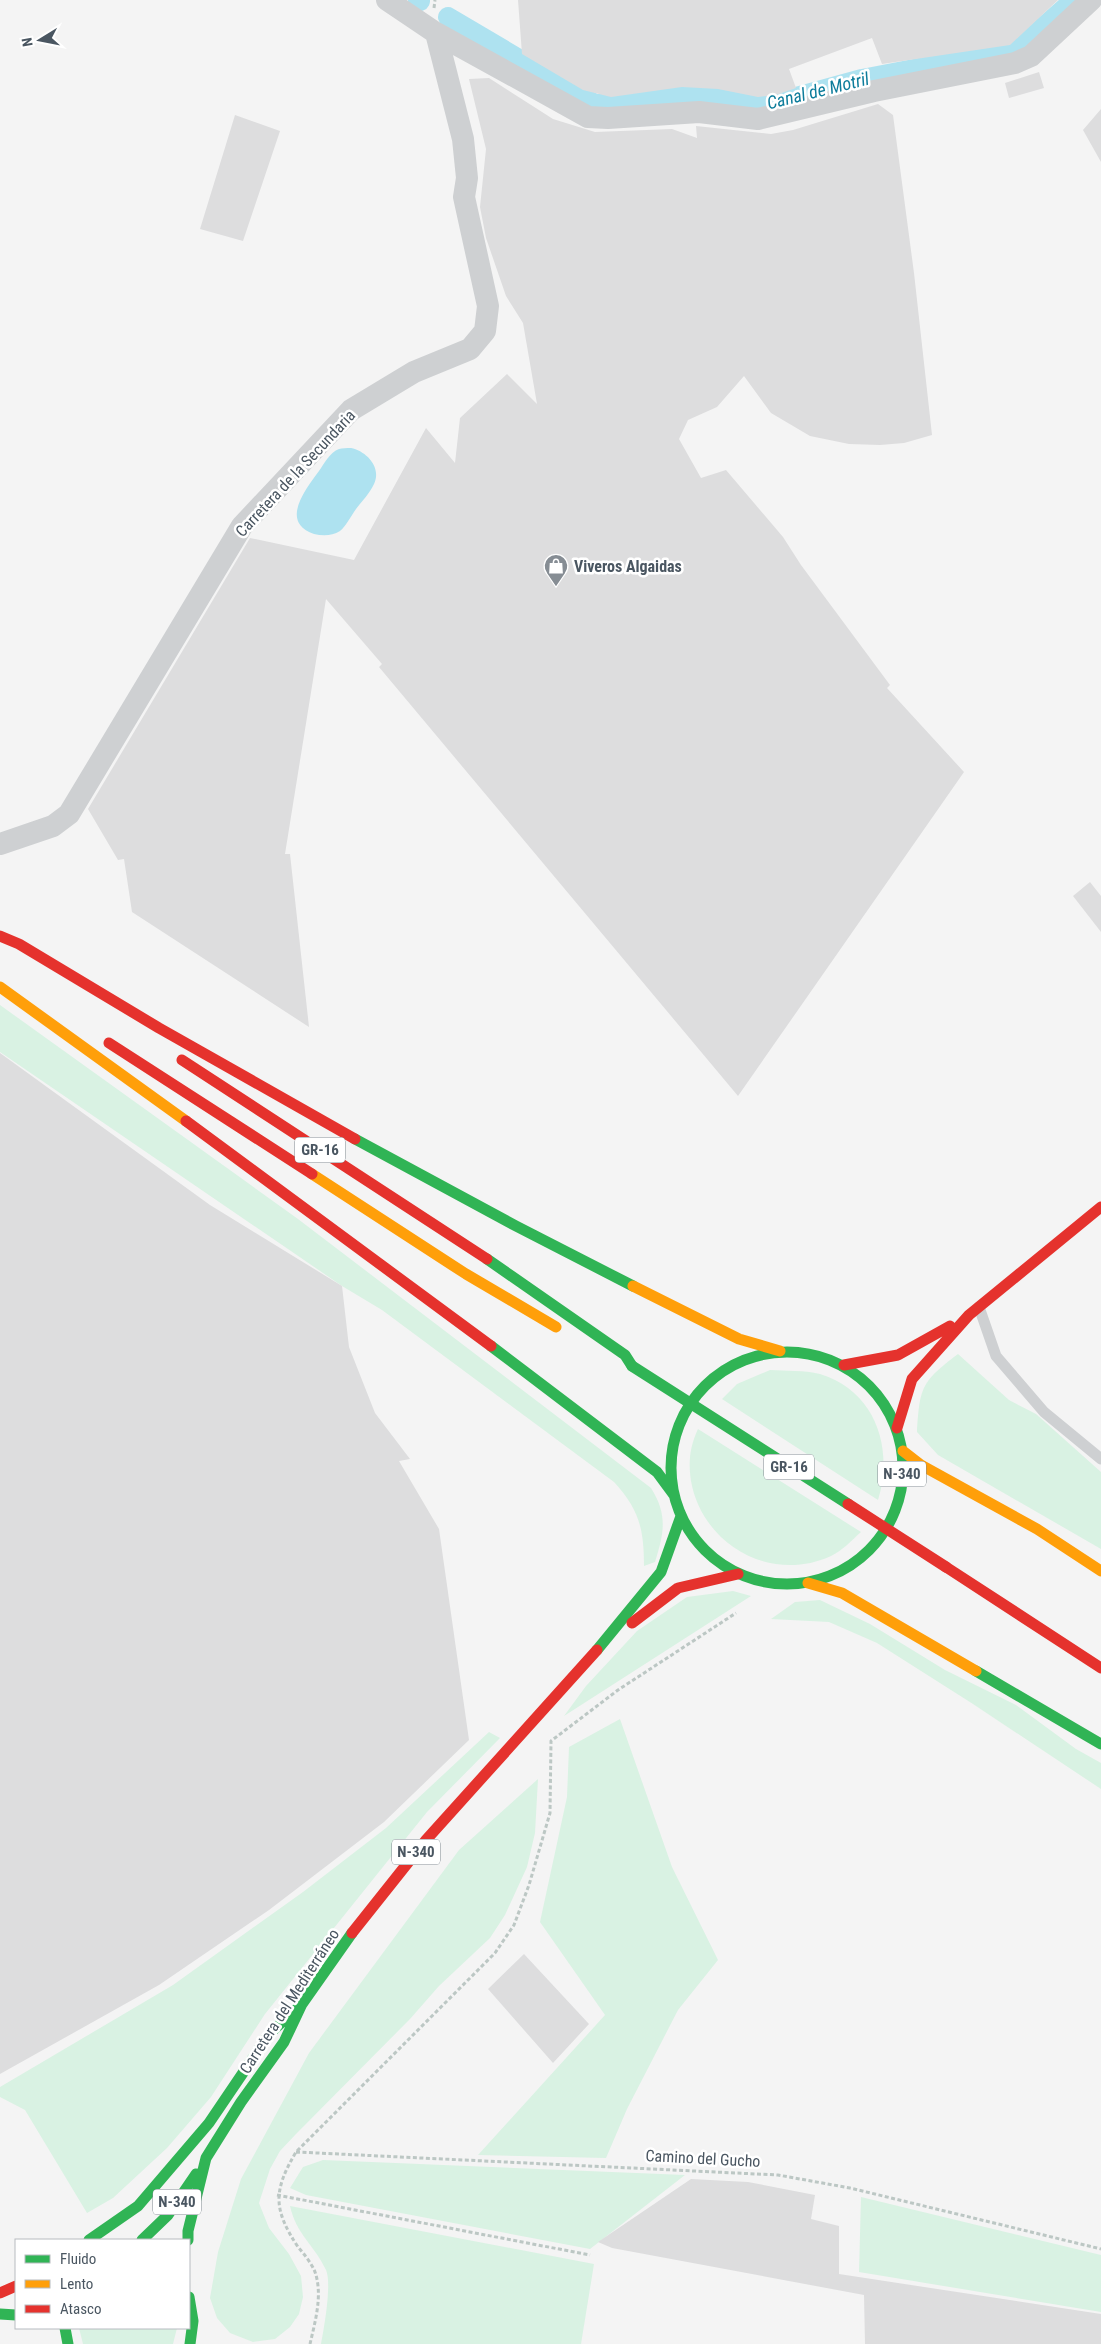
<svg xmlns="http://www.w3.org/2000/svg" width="1101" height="2344" viewBox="0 0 1101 2344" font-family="'Roboto Condensed',sans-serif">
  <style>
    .green { fill: #d9f2e3 }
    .water { fill: #aee2f0 }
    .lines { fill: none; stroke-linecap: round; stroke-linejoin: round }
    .canal { stroke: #aee2f0; stroke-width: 20 }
    .building { fill: #ddddde }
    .path { stroke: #bcc7c4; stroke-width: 3; stroke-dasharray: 4 2.5; stroke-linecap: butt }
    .lane { stroke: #ced0d2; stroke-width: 11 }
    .street { stroke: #ced0d2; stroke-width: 22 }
    .fast { stroke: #30b455; stroke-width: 11 }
    .slow { stroke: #ff9f0a; stroke-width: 11 }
    .jam { stroke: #e5322d; stroke-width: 11 }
    .fast-bridge { stroke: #30b455; stroke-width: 11 }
    .jam-bridge { stroke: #e5322d; stroke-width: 11 }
    .labels { text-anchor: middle; stroke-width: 5; stroke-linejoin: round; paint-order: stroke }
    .shield { fill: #fff; stroke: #808990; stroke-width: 1 }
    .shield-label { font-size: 15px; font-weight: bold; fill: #4a5661 }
    .street-label { font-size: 16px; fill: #4a5661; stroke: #fff }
    .poi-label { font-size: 16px; font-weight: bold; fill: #4a5661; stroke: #fff; text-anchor: start }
    .water-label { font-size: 18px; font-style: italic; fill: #0c7c9b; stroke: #fff }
  </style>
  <rect width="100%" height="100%" fill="#f4f4f4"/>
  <path class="green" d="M 0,1005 L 298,1219 L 651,1488 C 668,1515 664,1533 655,1562 L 644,1566 C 644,1529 639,1509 614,1482 L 382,1310 L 342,1286 L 0,1052 Z
    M 958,1354 L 1009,1400 L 1036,1414 L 1101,1472 L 1101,1549 L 938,1455 L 917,1432 C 920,1387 921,1382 958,1354 Z
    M 770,1370 C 786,1371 804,1370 820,1374 C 876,1391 894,1449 878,1500 L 722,1399 L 737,1384 Z
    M 698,1429 L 861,1532 C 852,1540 842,1551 831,1556 C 770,1584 702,1544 691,1481 C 688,1462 690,1446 698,1429 Z
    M 733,1591 L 751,1596 L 564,1716 L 586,1686 L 637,1631 L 687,1597 Z
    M 820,1600 L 870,1624 L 945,1670 L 1016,1705 L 1076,1749 L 1101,1763 L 1101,1789 L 973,1704 L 877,1643 L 829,1622 L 771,1619 L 795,1602 Z
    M 620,1719 L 672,1867 L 718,1960 L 678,2010 L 627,2109 L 606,2158 L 478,2155 L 605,2015 L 540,1922 L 567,1797 L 569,1747 Z
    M 489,1732 L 500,1738 L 427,1812 L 265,2014 L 211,2097 L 167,2148 L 113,2198 L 87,2213 L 25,2110 L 0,2097 L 0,2087 L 173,1985 L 303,1892 L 386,1828 Z
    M 538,1779 L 535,1833 L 527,1867 L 505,1915 L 490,1938 L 439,1986 L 410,2019 L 296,2134 L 280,2151 L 270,2169 L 259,2203 L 269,2228 L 289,2254 L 301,2276 L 303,2297 L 299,2314 L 290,2327 L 275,2339 L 253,2342 L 230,2333 L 217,2318 L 210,2298 L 218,2252 L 241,2179 L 309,2053 L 459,1850 Z
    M 323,2160 L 685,2175 L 590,2249 L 306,2195 L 290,2188 L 303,2167 Z
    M 861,2197 L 1101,2255 L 1101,2312 L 859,2272 Z
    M 290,2206 L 594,2264 L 581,2344 L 321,2344 C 324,2329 332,2283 326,2270 C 315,2246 296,2234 290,2206 Z
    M 79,2328 L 177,2328 L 173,2344 L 83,2344 Z"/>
  <path class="water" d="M 351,448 C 366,451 382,467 374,484 C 370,493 362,501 356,509 C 351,516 346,526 340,531 C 332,536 323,536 314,534 C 279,522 306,489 319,471 C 324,464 330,452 339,449 C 342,448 347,448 351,448 Z"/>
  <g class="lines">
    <path class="canal" d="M 418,0 L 420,1
      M 448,17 L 595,104 L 615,104 L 693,92 L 763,106 L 862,79 L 1012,50 L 1024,44 L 1074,0"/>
  </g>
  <path class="building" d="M 518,0 L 1058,0 L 1010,45 L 882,64 L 872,38 L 789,69 L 796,88 L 776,95 L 758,97 L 718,89 L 682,87 L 611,97 L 583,90 L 522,54 Z
    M 1039,72 L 1044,88 L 1009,98 L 1005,83 Z
    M 489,78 L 553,119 L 595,132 L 672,129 L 697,138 L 696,126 L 771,134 L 793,130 L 878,104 L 893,115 L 914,273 L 932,435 L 904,443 L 880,445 L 849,444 L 810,436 L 771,413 L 744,376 L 717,407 L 688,420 L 679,439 L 701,478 L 726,470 L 783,537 L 801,565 L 890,685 L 887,688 L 964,772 L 738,1096 L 379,667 L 382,664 L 326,599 L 285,854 L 290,854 L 309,1027 L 132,912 L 124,859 L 118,860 L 88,809 L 250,538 L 354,560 L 426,428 L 455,463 L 460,418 L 507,374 L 537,404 L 523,323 L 506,296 L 486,238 L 480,207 L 486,149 L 469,79 Z
    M 1101,109 L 1101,162 L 1083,130 Z
    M 235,115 L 280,131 L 243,241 L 200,229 Z
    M 1090,882 L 1101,896 L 1101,932 L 1073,896 Z
    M 0,1053 L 210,1205 L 342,1286 L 349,1347 L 375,1413 L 410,1459 L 399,1461 L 439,1529 L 469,1740 L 384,1822 L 269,1910 L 159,1985 L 0,2074 Z
    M 524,1954 L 589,2024 L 553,2063 L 488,1989 Z
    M 691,2179 L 748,2182 L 815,2195 L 811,2219 L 839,2226 L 839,2274 L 1101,2314 L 1101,2344 L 865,2344 L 864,2295 L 612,2248 L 598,2242 Z"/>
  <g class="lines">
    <path class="path" d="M 434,8 L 435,0
      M 296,2152 L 778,2175 L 850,2188 L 1101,2249
      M 277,2195 L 590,2255
      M 310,2344 C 315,2322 323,2295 315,2272 C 312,2264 304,2254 298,2247 C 273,2209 273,2191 296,2152 L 495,1953 L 514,1925 L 529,1885 L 550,1813 L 551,1741 L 618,1690 L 736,1613"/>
    <path class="lane" d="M 979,1307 L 996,1356 L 1044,1412 L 1101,1459"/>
    <path class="street" d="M 387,0 L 436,33 L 588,117 L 608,118 L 699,112 L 758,119 L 874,91 L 1015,63 L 1031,56 L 1091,0
      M 0,844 L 53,826 L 69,814 L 242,526 L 351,410 L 414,372 L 470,349 L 485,331 L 488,306 L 464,197 L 467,178 L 463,139 L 436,33"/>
    <path class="fast" d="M 355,1139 L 516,1226 L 633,1286
      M 487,1259 L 625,1355 L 632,1366
      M 491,1346 L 657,1472 L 674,1495
      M671 1468a116 116 0 1 1 232 0a116 116 0 1 1-232 0Z
      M 597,1650 L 661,1572 L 681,1516
      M 976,1671 L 1101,1744
      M 89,2240 L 138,2206 L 209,2123 L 270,2033 L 302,2004
      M 142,2240 L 168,2215 L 196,2174
      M 188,2240 L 188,2231 L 206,2158 L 241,2102 L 284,2042 L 302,2004 L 352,1933
      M 189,2297 L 193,2321 L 190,2344
      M 0,2314 L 16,2315
      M 65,2328 L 68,2344"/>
    <path class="slow" d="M 0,987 L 186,1121
      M 312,1174 L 466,1274 L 556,1327
      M 633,1286 L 739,1339 L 780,1351
      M 903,1451 L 921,1465 L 1037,1529 L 1101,1571
      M 808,1583 L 842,1593 L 976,1671"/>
    <path class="jam" d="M 0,936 L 19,944 L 159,1028 L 355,1139
      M 109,1043 L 312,1174
      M 182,1060 L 487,1259
      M 186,1121 L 491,1346
      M 844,1365 L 898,1355 L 950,1326
      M 897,1428 L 912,1379 L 969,1315 L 1101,1207
      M 946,1567 L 1101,1668
      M 632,1623 L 678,1588 L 738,1574
      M 352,1933 L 426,1840 L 597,1650
      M 0,2293 L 16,2286"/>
    <path class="fast-bridge" d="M 632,1366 L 848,1504"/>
    <path class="jam-bridge" d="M 848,1504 L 946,1567"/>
  </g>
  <defs>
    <g id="shop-pin" transform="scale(1.25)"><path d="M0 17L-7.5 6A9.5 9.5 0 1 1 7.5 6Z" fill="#868d94" stroke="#fff"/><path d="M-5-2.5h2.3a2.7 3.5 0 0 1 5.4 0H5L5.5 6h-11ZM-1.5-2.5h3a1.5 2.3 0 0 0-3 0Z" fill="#fff"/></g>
  </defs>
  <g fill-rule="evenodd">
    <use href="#shop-pin" x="556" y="566"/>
  </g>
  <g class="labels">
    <g class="shield">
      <rect x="295" y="1137.5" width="50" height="25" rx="4"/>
      <rect x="764" y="1454.5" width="50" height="25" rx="4"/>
      <rect x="878" y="1461.5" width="48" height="25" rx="4"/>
      <rect x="392" y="1839.5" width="48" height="25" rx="4"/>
      <rect x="153" y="2189.5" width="48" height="25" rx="4"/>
    </g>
    <g class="shield-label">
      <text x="320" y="1155">GR-16</text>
      <text x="789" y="1472">GR-16</text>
      <text x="902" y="1479">N-340</text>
      <text x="416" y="1857">N-340</text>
      <text x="177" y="2207">N-340</text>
    </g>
    <g class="street-label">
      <text transform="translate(295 473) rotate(-47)" y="6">Carretera de la Secundaria</text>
      <text transform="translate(289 2001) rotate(-57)" y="6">Carretera del Mediterráneo</text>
      <text transform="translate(703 2158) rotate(3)" y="6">Camino del Gucho</text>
    </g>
    <g class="poi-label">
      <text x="574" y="572">Viveros Algaidas</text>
    </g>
    <g class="water-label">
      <text transform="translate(818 91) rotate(-14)" y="6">Canal de Motril</text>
    </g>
  </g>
  <rect x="15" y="2239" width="175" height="90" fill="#ffffff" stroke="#b7bbc0"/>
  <rect x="25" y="2255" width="25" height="8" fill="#30b455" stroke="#b7bbc0"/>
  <text x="60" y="2264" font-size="15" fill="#4a5661">Fluido</text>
  <rect x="25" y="2280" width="25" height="8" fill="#ff9f0a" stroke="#b7bbc0"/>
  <text x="60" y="2289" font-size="15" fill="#4a5661">Lento</text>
  <rect x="25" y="2305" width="25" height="8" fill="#e5322d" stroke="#b7bbc0"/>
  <text x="60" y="2314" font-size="15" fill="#4a5661">Atasco</text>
  <g transform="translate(40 40) rotate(260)" stroke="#ffffff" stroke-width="4" paint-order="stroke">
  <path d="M0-4L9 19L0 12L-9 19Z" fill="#4a5661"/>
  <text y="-8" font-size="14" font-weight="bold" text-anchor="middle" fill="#4a5661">N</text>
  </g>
</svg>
